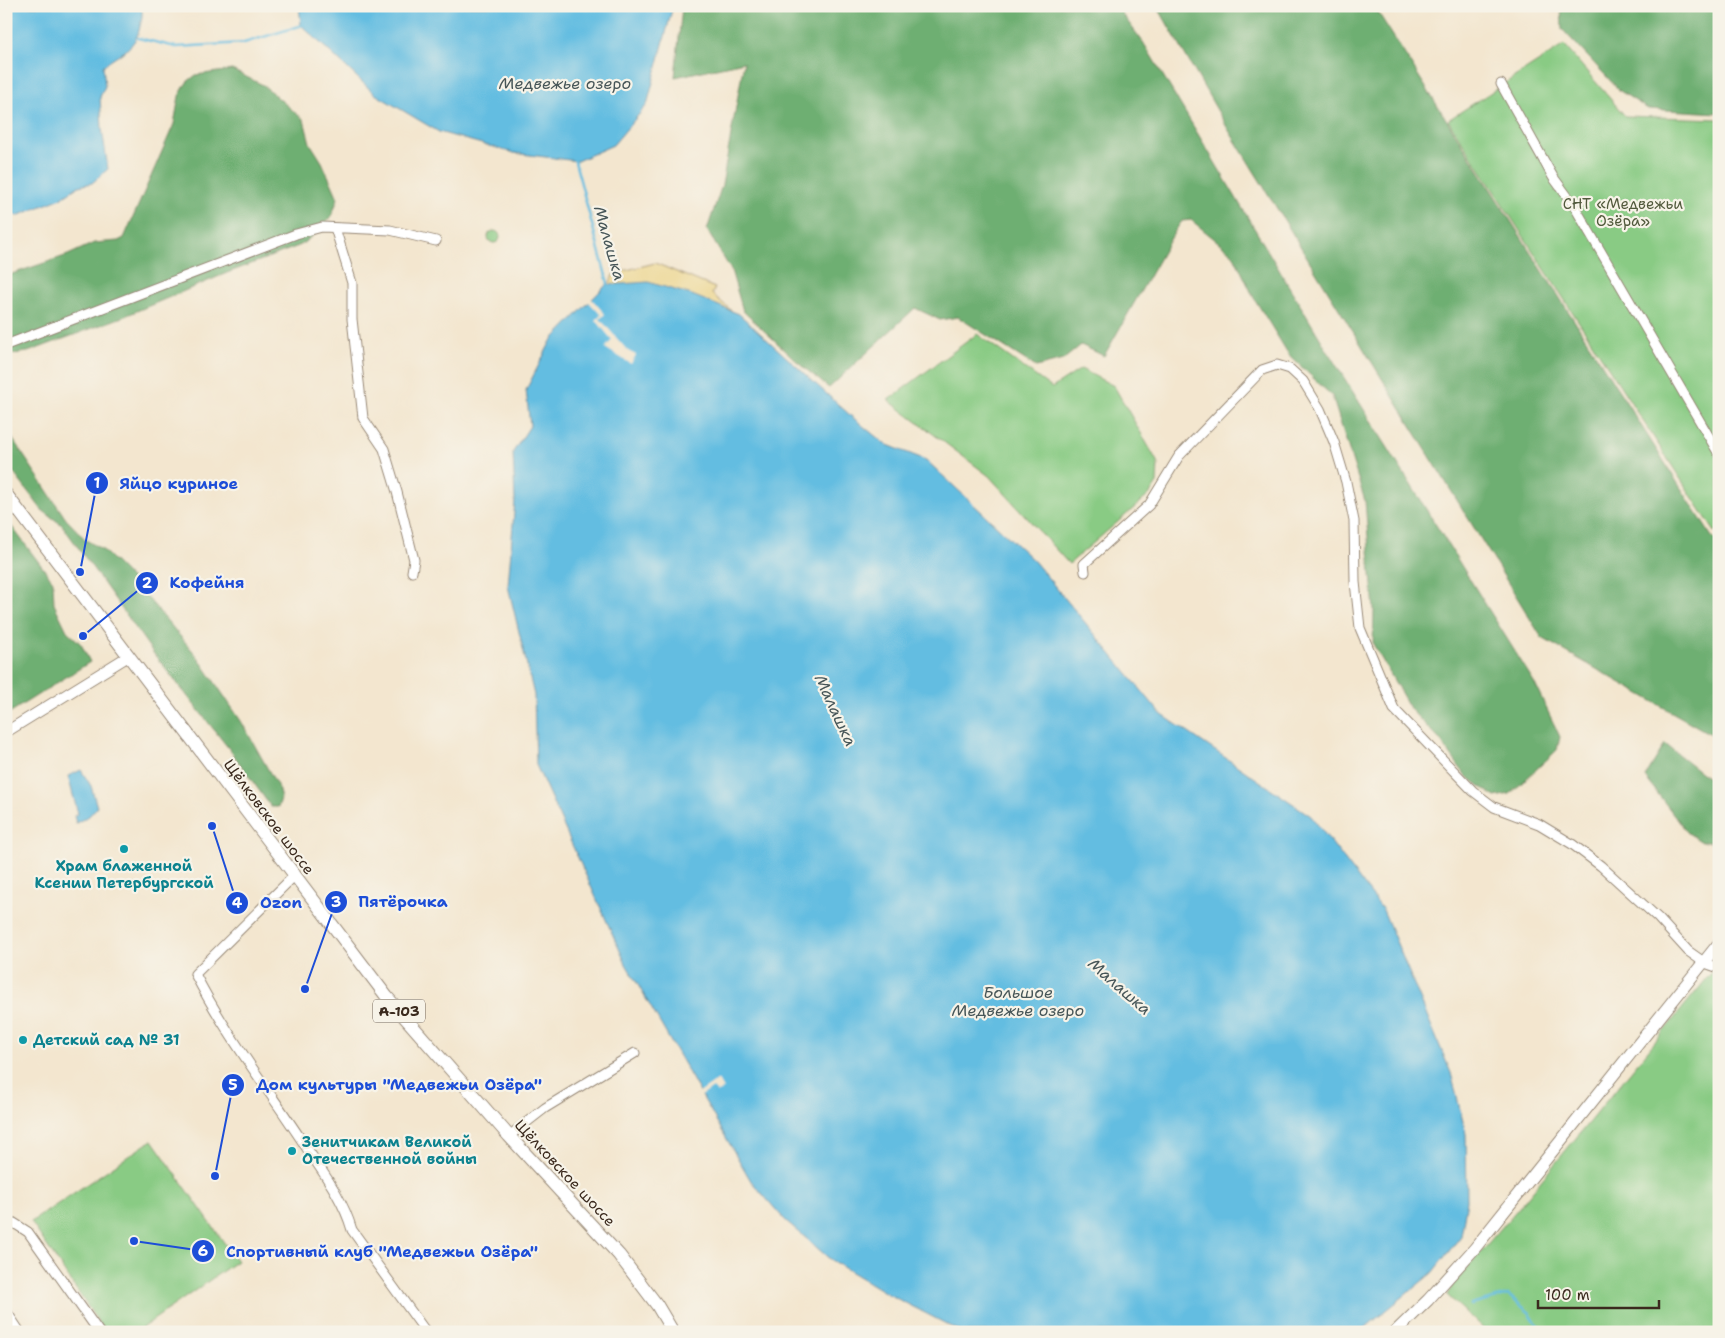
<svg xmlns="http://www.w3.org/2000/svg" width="1725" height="1338" viewBox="0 0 1725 1338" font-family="'Shantell Sans',sans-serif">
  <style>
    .green { fill: #89cb84; stroke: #627a51 }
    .forest { fill: #6eaf72; stroke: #546c48 }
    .sand { fill: #eeda9e; stroke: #94825e }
    .water { fill: #63bde1; stroke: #4f7480 }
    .pier { fill: #f3e6cf }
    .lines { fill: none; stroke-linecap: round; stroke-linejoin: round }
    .stream { stroke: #63bde1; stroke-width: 2.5 }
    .minor-casing { stroke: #978876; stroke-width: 11 }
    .tertiary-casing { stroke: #978876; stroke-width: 12 }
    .secondary-casing { stroke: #978876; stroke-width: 13 }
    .primary-casing { stroke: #978876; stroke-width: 14 }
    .minor { stroke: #fff; stroke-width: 9 }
    .tertiary { stroke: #fff; stroke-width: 10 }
    .secondary { stroke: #fff; stroke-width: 11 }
    .primary { stroke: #fff; stroke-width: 12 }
    .culture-dot { fill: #0f9aa8; stroke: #f7f3e8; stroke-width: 2 }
    .labels { text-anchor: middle; stroke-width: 4.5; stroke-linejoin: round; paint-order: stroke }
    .shield { fill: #f7f3e8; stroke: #73665b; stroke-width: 1 }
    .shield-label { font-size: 14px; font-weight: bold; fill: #3b2a1e }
    .park-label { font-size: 15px; fill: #525a3d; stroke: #f7f3e8 }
    .street-label { font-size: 15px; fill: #3b2a1e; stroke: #f7f3e8 }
    .culture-label { font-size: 15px; font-weight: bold; fill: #0d838f; stroke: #f7f3e8; text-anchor: start }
    .water-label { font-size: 16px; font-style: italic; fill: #475658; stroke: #f7f3e8 }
    .leader { fill: none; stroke: #1d4ed8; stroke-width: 2 }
    .callout-dot { fill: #1d4ed8; stroke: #f7f3e8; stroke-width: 2 }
    .mark-label { font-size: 15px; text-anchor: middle; font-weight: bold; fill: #fff }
    .callout-label { font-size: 16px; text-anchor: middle; font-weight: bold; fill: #1d4ed8; stroke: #f7f3e8; stroke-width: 4.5; stroke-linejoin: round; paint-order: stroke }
  </style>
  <rect width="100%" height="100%" fill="#f7f3e8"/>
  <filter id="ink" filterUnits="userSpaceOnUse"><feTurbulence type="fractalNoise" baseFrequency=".02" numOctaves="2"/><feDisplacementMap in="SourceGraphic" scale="10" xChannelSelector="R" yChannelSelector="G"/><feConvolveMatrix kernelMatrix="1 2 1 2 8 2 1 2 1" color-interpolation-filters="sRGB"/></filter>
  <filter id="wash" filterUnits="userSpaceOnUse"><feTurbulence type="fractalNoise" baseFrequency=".0096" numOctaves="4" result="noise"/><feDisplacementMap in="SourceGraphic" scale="20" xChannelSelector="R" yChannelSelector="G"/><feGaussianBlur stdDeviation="1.12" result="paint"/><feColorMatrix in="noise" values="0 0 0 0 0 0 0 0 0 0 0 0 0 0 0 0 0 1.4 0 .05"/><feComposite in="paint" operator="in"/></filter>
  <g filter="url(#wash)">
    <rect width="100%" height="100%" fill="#f3e6cf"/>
    <path class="green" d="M 1564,45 L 1625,116 L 1719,119 L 1719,529 L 1715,532 L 1448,120 Z
      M488 237a6 6 0 1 1 12 0a6 6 0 1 1-12 0Z
      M 977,334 L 1052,388 L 1081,369 L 1114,386 L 1158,463 L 1157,483 L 1149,495 L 1069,564 L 989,476 L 888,400 Z
      M 1713,971 L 1719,975 L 1719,1332 L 1487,1332 L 1447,1295 L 1454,1283 L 1521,1205 Z
      M 152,1140 L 237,1261 L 136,1332 L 105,1332 L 31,1222 Z"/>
    <path class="forest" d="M 682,6 L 1121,6 L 1122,14 L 1143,42 L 1333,360 L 1534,682 L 1560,737 L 1557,750 L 1510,794 L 1495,797 L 1466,776 L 1440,740 L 1411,710 L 1373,644 L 1374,610 L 1365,501 L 1332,396 L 1289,355 L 1254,298 L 1233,254 L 1191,220 L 1182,221 L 1175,231 L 1104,356 L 1081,345 L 1063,360 L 1036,367 L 958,317 L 940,320 L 915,308 L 829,388 L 802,366 L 743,311 L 731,270 L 707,230 L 722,185 L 744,62 L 675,77 Z
      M 1157,6 L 1374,6 L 1712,537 L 1719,540 L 1719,739 L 1542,638 L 1228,129 Z
      M 1561,6 L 1719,6 L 1719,113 L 1648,109 L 1620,91 L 1562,29 Z
      M 232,70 L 263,85 L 304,120 L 310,143 L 322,162 L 338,198 L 332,215 L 322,228 L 301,245 L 227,273 L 125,316 L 28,352 L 6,355 L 6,276 L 68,255 L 94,243 L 118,241 L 124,238 L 174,124 L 179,96 L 187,82 L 196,75 Z
      M 6,429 L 66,519 L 86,540 L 103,550 L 129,576 L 197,656 L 241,721 L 278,787 L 281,799 L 278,807 L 271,807 L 230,750 L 154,654 L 62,525 L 42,510 L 6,463 Z
      M 6,519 L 53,581 L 54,604 L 67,631 L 81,644 L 90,662 L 6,715 Z
      M 1665,744 L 1707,777 L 1719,778 L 1719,842 L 1702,842 L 1688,833 L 1645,777 Z"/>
    <path class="sand" d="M 655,263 L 715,288 L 712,294 L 732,311 L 688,295 L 608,287 L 613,275 L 619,272 Z"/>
    <path class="water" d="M 6,6 L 141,6 C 143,13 142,19 140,26 C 136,49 120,53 103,66 L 105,86 L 100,97 L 102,129 L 108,169 L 92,183 L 79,186 L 59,199 L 17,216 L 6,212 Z
      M 299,6 L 673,6 L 647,105 L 613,145 L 577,161 L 514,153 L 439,132 L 375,94 L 301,25 Z
      M 648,282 L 692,295 L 739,314 L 851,416 L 885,444 L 926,460 L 1034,561 L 1161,714 L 1311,816 L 1383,910 L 1451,1073 L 1466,1134 L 1467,1200 L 1461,1236 L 1432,1273 L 1360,1332 L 962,1332 L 888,1294 L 831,1260 L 784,1219 L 751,1181 L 626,964 L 536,765 L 534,695 L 508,586 L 515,500 L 513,452 L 530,426 L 526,390 L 551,341 L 606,285 Z
      M 81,770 L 91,786 L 97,807 L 89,816 L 76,823 L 74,816 L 78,814 L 68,776 Z"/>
    <path class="pier" d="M 595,292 L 591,298 L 605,314 L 600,319 L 628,351 L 636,355 L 631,364 L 605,348 L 612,340 L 596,320 L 601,315 L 588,301 L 583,304 Z
      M 718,1080 L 723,1089 L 717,1093 L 713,1088 L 700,1097 L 698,1094 Z"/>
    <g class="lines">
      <path class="stream" d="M 138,38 L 176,47 L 244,43 L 303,25
        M 574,158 L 609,287
        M 1471,1305 L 1508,1295 L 1530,1313 L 1542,1332"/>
    </g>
  </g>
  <g filter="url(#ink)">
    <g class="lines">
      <g class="minor-casing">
        <path id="minor" d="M 1501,84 L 1553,177 L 1573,204 L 1719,454
          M 335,228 L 352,283 L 352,319 L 363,418 L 384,449 L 397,492 L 414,560 L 412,572
          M 6,345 L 296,234 L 322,227 L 390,230 L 436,241
          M 1085,572 L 1084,564 L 1149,505 L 1179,456 L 1262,370 L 1277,365 L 1290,369 L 1303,381 L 1320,409 L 1334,442 L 1346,482 L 1354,521 L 1355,582 L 1360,628 L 1394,709 L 1473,791 L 1494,807 L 1539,824 L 1572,844 L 1601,866 L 1658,918 L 1688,951 L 1705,963 L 1719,968
          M 294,876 L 195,974 C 226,1035 269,1090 306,1147 C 324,1174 343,1199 352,1230 L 426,1332
          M 509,1136 L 545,1108 L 635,1053
          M 6,1218 L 28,1232 L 99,1332
          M 6,1311 L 20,1332"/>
      </g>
      <g class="tertiary-casing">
        <path id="tertiary" d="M 6,732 L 127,657"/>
      </g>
      <g class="secondary-casing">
        <path id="secondary" d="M 1395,1332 L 1428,1300 L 1475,1248 L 1719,943"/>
      </g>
      <g class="primary-casing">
        <path id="primary" d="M 6,494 L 387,997 L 509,1136 L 619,1255 L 657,1305 L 673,1332"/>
      </g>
      <use href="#minor" class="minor"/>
      <use href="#tertiary" class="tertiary"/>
      <use href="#secondary" class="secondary"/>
      <use href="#primary" class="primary"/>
    </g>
  </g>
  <g class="culture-dot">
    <circle cx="124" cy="849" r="5"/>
    <circle cx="23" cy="1040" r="5"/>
    <circle cx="292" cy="1151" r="5"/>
  </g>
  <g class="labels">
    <rect class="shield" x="373" y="999.5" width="52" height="23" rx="4"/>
    <g class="shield-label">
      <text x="399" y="1016">А-103</text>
    </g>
    <g class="park-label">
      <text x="1623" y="209">СНТ «Медвежьи<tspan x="1623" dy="17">Озёра»</tspan></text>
    </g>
    <g class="street-label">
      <text transform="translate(269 817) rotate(53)" y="5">Щёлковское шоссе</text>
      <text transform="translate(565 1173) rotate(47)" y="5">Щёлковское шоссе</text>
    </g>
    <g class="culture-label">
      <text x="124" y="871" text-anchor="middle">Храм блаженной<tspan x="124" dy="17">Ксении Петербургской</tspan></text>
      <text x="33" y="1045">Детский сад № 31</text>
      <text x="302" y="1147">Зенитчикам Великой<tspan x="302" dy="17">Отечественной войны</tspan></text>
    </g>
    <g class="water-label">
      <text x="565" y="89">Медвежье озеро</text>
      <text transform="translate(610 243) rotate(74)" y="6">Малашка</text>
      <text transform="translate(836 710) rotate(65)" y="6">Малашка</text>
      <text transform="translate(1120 986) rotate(41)" y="6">Малашка</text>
      <text x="1018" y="998">Большое<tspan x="1018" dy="18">Медвежье озеро</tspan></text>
    </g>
  </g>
  <path class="leader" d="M80 572L97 483M83 636L147 583M305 989L336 902M212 826L237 903M215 1176L233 1085M134 1241L203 1251"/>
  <g class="callout-dot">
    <circle cx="80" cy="572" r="5"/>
    <circle cx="83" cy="636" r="5"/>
    <circle cx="305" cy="989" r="5"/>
    <circle cx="212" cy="826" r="5"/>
    <circle cx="215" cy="1176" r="5"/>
    <circle cx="134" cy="1241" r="5"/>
    <circle cx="97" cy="483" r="12"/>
    <circle cx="147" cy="583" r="12"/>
    <circle cx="336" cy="902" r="12"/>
    <circle cx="237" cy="903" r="12"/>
    <circle cx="233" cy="1085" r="12"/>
    <circle cx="203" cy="1251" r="12"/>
  </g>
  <g class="mark-label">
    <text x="97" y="488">1</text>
    <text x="147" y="588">2</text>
    <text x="336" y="907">3</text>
    <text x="237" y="908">4</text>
    <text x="233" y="1090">5</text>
    <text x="203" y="1256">6</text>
  </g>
  <g class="callout-label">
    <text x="179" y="489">Яйцо куриное</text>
    <text x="207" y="588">Кофейня</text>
    <text x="403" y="907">Пятёрочка</text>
    <text x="281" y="908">Ozon</text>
    <text x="399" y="1090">Дом культуры "Медвежьи Озёра"</text>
    <text x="382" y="1257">Спортивный клуб "Медвежьи Озёра"</text>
  </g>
  <rect width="1725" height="1338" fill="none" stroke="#f7f3e8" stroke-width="25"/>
  <path d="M1538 1300v8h121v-8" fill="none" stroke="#3b2a1e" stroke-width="2.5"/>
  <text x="1545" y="1300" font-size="15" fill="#3b2a1e" stroke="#f7f3e8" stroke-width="4" paint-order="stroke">100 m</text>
</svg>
